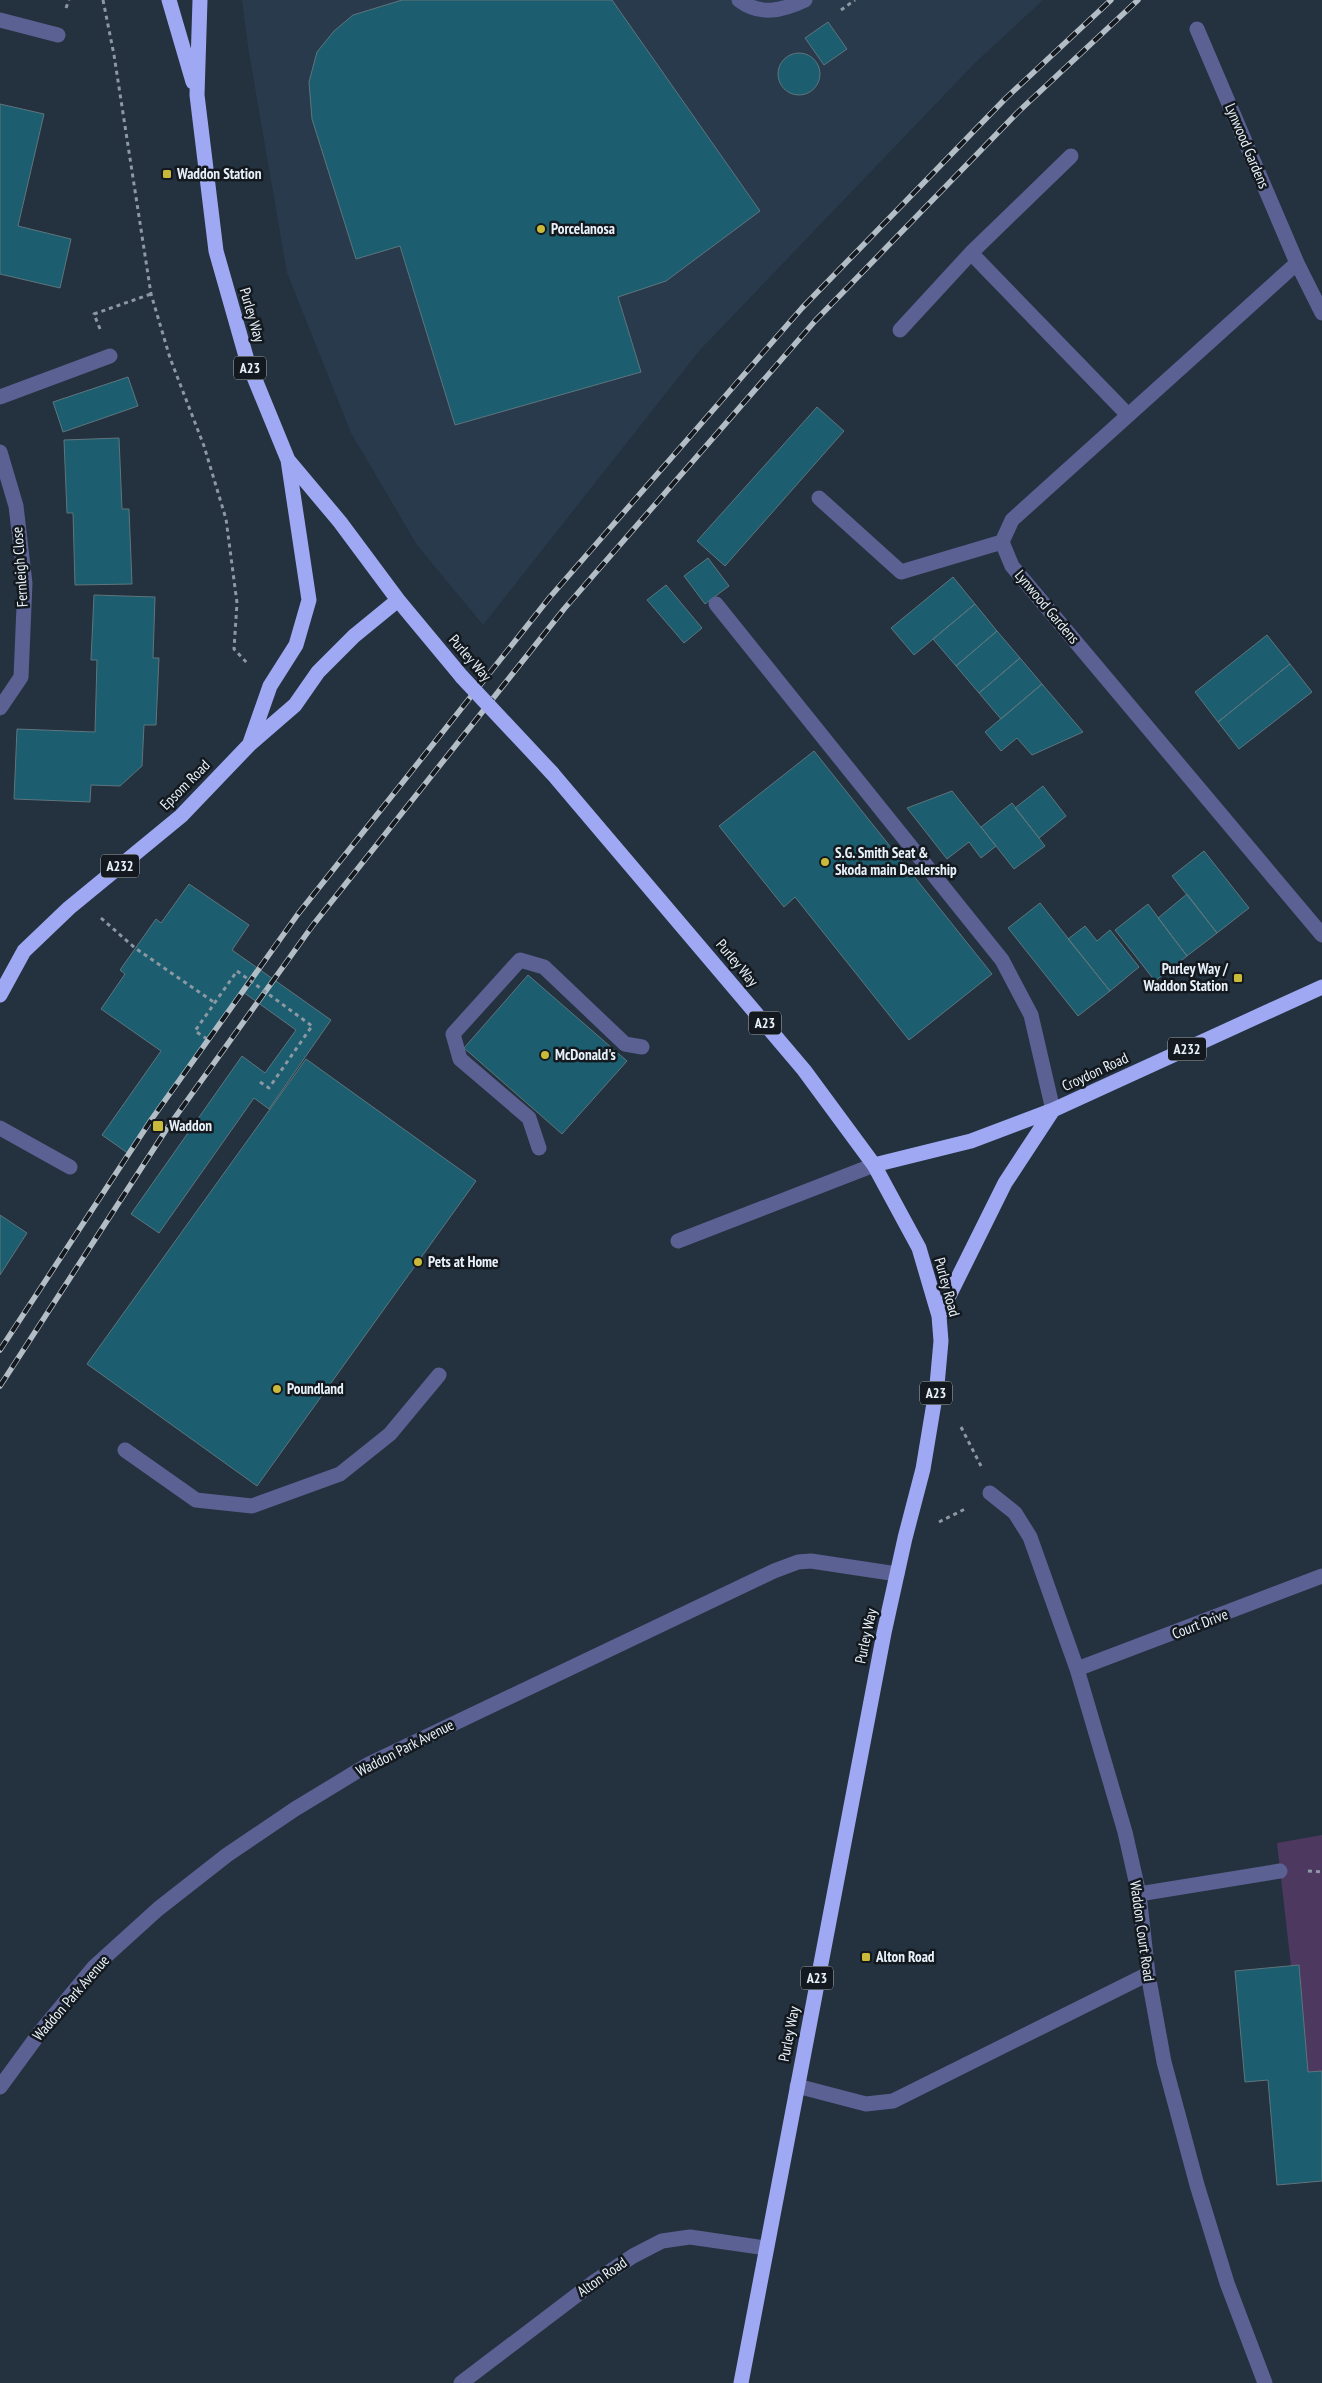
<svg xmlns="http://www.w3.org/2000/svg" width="1322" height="2383" viewBox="0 0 1322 2383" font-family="'PT Sans Narrow',sans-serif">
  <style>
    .built { fill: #283a4c }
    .green { fill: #4d3860 }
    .building { fill: #1c5e6f; stroke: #5e757d }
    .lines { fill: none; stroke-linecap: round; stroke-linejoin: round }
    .path { stroke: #8e98a3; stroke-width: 3; stroke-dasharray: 4 4; stroke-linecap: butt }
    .lane { stroke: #5b6193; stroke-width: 15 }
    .street { stroke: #5b6193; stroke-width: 15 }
    .highway { stroke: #9fa9f3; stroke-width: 15 }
    .rail-casing { stroke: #b3bdc6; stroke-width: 5.5 }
    .rail { stroke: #13191e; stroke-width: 4; stroke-dasharray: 11; stroke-linecap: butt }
    .path-bridge { stroke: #8e98a3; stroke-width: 3; stroke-dasharray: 4 4; stroke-linecap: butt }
    .highway-bridge { stroke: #9fa9f3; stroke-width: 15 }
    .poi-dot { fill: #caba3a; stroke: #13191e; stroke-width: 2 }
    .labels { text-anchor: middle; stroke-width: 5; stroke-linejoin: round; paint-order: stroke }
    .shield { fill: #13191e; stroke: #a8b0b7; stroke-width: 1 }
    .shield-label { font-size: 14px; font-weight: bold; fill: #e8f1f9 }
    .street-label { font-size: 15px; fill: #e8f1f9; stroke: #13191e }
    .poi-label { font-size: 15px; font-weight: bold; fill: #e8f1f9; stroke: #13191e; text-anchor: start }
  </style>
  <rect width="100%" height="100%" fill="#24313e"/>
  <path class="built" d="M 242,0 L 1043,0 L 975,63 L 700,350 L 483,625 L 417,545 L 351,433 L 287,273 L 248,47 Z"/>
  <path class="green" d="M 1322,1835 L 1322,2071 L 1308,2072 L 1299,1966 L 1291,1966 L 1277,1843 Z"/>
  <path class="building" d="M 402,0 L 612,0 L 760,211 L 666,281 L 618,297 L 641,372 L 455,425 L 400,246 L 356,259 L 312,119 L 309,82 L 317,52 L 334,31 L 353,15 Z
    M 828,22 L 847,49 L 824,65 L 805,38 Z
    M778 74a21 21 0 1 1 42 0a21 21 0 1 1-42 0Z
    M 0,104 L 44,114 L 18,226 L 71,239 L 60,288 L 0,274 Z
    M 128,377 L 138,406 L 63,432 L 53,402 Z
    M 817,407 L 844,431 L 725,566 L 697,541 Z
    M 119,438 L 122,509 L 129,509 L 132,584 L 75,585 L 73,513 L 67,513 L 64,440 Z
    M 708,558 L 729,586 L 705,604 L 684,576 Z
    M 953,577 L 975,604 L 914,655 L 891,628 Z
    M 666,585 L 702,628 L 684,643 L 647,600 Z
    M 94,595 L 155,597 L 153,658 L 159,658 L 156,725 L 144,725 L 142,766 L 120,786 L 91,785 L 90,802 L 14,799 L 17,729 L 95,732 L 97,660 L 91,660 Z
    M 975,604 L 997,631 L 956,666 L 933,639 Z
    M 997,631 L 1020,658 L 979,693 L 956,666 Z
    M 1267,635 L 1290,664 L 1218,722 L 1195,692 Z
    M 1020,658 L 1042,684 L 1001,719 L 979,693 Z
    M 1290,664 L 1312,692 L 1239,749 L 1218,722 Z
    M 1042,684 L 1083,732 L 1032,755 L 1017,738 L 1001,751 L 985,732 Z
    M 814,751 L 992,974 L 909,1040 L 795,897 L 784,907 L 719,826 Z
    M 1043,786 L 1066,816 L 1039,838 L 1015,808 Z
    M 952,791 L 996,846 L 981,858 L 969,842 L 947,859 L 907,808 Z
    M 1012,803 L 1045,846 L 1014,869 L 981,827 Z
    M 1204,851 L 1249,908 L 1217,933 L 1172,876 Z
    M 189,884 L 249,925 L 232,950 L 331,1020 L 269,1109 L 254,1098 L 159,1233 L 131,1214 L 242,1056 L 265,1073 L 296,1030 L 243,992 L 129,1154 L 102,1135 L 161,1051 L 101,1009 L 125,974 L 120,970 L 156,919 L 161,923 Z
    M 1187,894 L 1217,933 L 1187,956 L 1158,918 Z
    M 1040,903 L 1110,991 L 1078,1016 L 1008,928 Z
    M 1148,904 L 1187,956 L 1155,981 L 1115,930 Z
    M 1085,926 L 1097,941 L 1110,930 L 1139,967 L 1110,991 L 1068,939 Z
    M 528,975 L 627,1061 L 562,1134 L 464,1048 Z
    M 306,1059 L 476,1181 L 257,1486 L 87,1364 Z
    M 0,1215 L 27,1233 L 0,1275 Z
    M 1299,1965 L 1308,2072 L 1322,2071 L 1322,2181 L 1277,2185 L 1268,2080 L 1245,2082 L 1235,1971 Z"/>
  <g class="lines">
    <path class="path" d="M 103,0 L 114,55 L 151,294 L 170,358 L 204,446 L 226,519 L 237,603 L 234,649 L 248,664
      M 66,8 L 69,0
      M 841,10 L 855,0
      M 100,329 L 94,314 L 151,294
      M 101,918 L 135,948 L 215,1003
      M 207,1039 L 195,1031 L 237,971
      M 260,1082 L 269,1088 L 312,1026
      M 961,1427 L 981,1466
      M 939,1522 L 965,1509
      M 1308,1871 L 1322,1872"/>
    <path class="lane" d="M 739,0 C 760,16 782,11 805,0
      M 0,20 L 58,35
      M 971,253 L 1128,415
      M 900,330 L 971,253 L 1071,156
      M 0,397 L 110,356
      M 819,498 L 901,572 L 1002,542
      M 716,604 L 1002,960 L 1031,1015 L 1053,1110
      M 0,1128 L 70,1167
      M 539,1148 L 529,1118 L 460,1059 L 453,1034 L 520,960 L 544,967 L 625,1044 L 642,1047
      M 678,1241 L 874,1165
      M 125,1450 L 196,1500 L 252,1506 L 340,1474 L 390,1434 L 439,1375
      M 1139,1894 L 1280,1871"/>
    <path class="street" d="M 1197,29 L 1297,263 L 1012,520 L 1002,542 L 1012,566 L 1322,935
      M 1297,263 L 1322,313
      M 0,452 L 16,506 L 25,583 L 21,677 L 0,708
      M 990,1493 L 1015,1513 L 1030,1537 L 1077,1669 L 1125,1832 L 1139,1894 L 1148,1974 L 1164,2062 L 1197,2185 L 1227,2283 L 1265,2383
      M 1077,1669 L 1322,1576
      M 797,2086 L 866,2104 L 893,2101 L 1148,1974
      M 0,2087 L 41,2031 L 94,1967 L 158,1909 L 227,1855 L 295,1809 L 369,1764 L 774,1571 L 798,1562 L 811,1561 L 897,1574
      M 461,2383 L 594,2282 L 633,2256 L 662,2241 L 690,2237 L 766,2248"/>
    <path class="highway" d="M 169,0 L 193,82
      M 200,0 L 197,95 L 216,251 L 247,360 L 288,460 L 340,522 L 398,600 L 462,677
      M 250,743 L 270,686 L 296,645 L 309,600 L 288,460
      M 552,773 L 804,1070 L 874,1165 L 919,1248 L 939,1316 L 941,1341 L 937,1385 L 923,1469 L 905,1538 L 884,1633 L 741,2383
      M 0,995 L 24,951 L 69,908 L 181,816 L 250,744 L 295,705 L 318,672 L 354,636 L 398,600
      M 874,1165 L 971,1141 L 1053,1110 L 1322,987
      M 939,1316 L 1005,1183 L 1053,1110"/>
    <g class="rail-casing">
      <path id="rail" d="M 0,1350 L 151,1120 L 298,914 L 550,597 L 802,308 L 1005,99 L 1111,0
        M 0,1386 L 166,1130 L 313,925 L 564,609 L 815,321 L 1018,112 L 1138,0"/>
    </g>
    <use href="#rail" class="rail"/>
    <path class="path-bridge" d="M 237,971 L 312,1026"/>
    <path class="highway-bridge" d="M 462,677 L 552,773"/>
  </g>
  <g class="poi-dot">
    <rect x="162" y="169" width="10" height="10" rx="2.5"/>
    <circle cx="541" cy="229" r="5"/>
    <circle cx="825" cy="862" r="5"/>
    <rect x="1233" y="973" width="10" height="10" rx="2.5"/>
    <circle cx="545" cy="1055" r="5"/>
    <rect x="152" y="1120" width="12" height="12" rx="2.5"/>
    <circle cx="418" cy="1262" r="5"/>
    <circle cx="277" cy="1389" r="5"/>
    <rect x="861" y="1952" width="10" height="10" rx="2.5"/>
  </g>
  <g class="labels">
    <g class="shield">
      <rect x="234" y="356.5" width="32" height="23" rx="4"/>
      <rect x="101" y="854.5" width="38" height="23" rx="4"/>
      <rect x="749" y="1011.5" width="32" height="23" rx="4"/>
      <rect x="1168" y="1037.5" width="38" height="23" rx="4"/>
      <rect x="920" y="1381.5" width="32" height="23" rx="4"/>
      <rect x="801" y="1966.5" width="32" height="23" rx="4"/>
    </g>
    <g class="shield-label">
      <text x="250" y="373">A23</text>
      <text x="120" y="871">A232</text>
      <text x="765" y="1028">A23</text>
      <text x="1187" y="1054">A232</text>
      <text x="936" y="1398">A23</text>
      <text x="817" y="1983">A23</text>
    </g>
    <g class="street-label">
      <text transform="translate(1247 146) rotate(67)" y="5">Lynwood Gardens</text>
      <text transform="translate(252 315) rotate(74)" y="5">Purley Way</text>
      <text transform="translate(20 567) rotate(-94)" y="5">Fernleigh Close</text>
      <text transform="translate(1047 607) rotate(50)" y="5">Lynwood Gardens</text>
      <text transform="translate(470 658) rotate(49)" y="5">Purley Way</text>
      <text transform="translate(185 785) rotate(-45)" y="5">Epsom Road</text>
      <text transform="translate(737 963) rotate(50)" y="5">Purley Way</text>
      <text transform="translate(1095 1072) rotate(-25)" y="5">Croydon Road</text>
      <text transform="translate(947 1287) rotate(75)" y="5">Purley Road</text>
      <text transform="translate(1200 1624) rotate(-21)" y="5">Court Drive</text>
      <text transform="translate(866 1636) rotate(-78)" y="5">Purley Way</text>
      <text transform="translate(405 1748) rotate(-27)" y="5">Waddon Park Avenue</text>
      <text transform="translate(1142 1931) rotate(82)" y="5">Waddon Court Road</text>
      <text transform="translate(71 1998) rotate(-49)" y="5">Waddon Park Avenue</text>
      <text transform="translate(789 2034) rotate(-79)" y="5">Purley Way</text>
      <text transform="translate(602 2277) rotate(-35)" y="5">Alton Road</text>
    </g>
    <g class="poi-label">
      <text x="177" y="179">Waddon Station</text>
      <text x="551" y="234">Porcelanosa</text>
      <text x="835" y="858">S.G. Smith Seat &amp;<tspan x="835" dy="17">Skoda main Dealership</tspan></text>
      <text x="1228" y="974" text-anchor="end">Purley Way /<tspan x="1228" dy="17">Waddon Station</tspan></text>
      <text x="555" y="1060">McDonald's</text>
      <text x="169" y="1131">Waddon</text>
      <text x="428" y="1267">Pets at Home</text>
      <text x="287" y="1394">Poundland</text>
      <text x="876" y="1962">Alton Road</text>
    </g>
  </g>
</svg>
